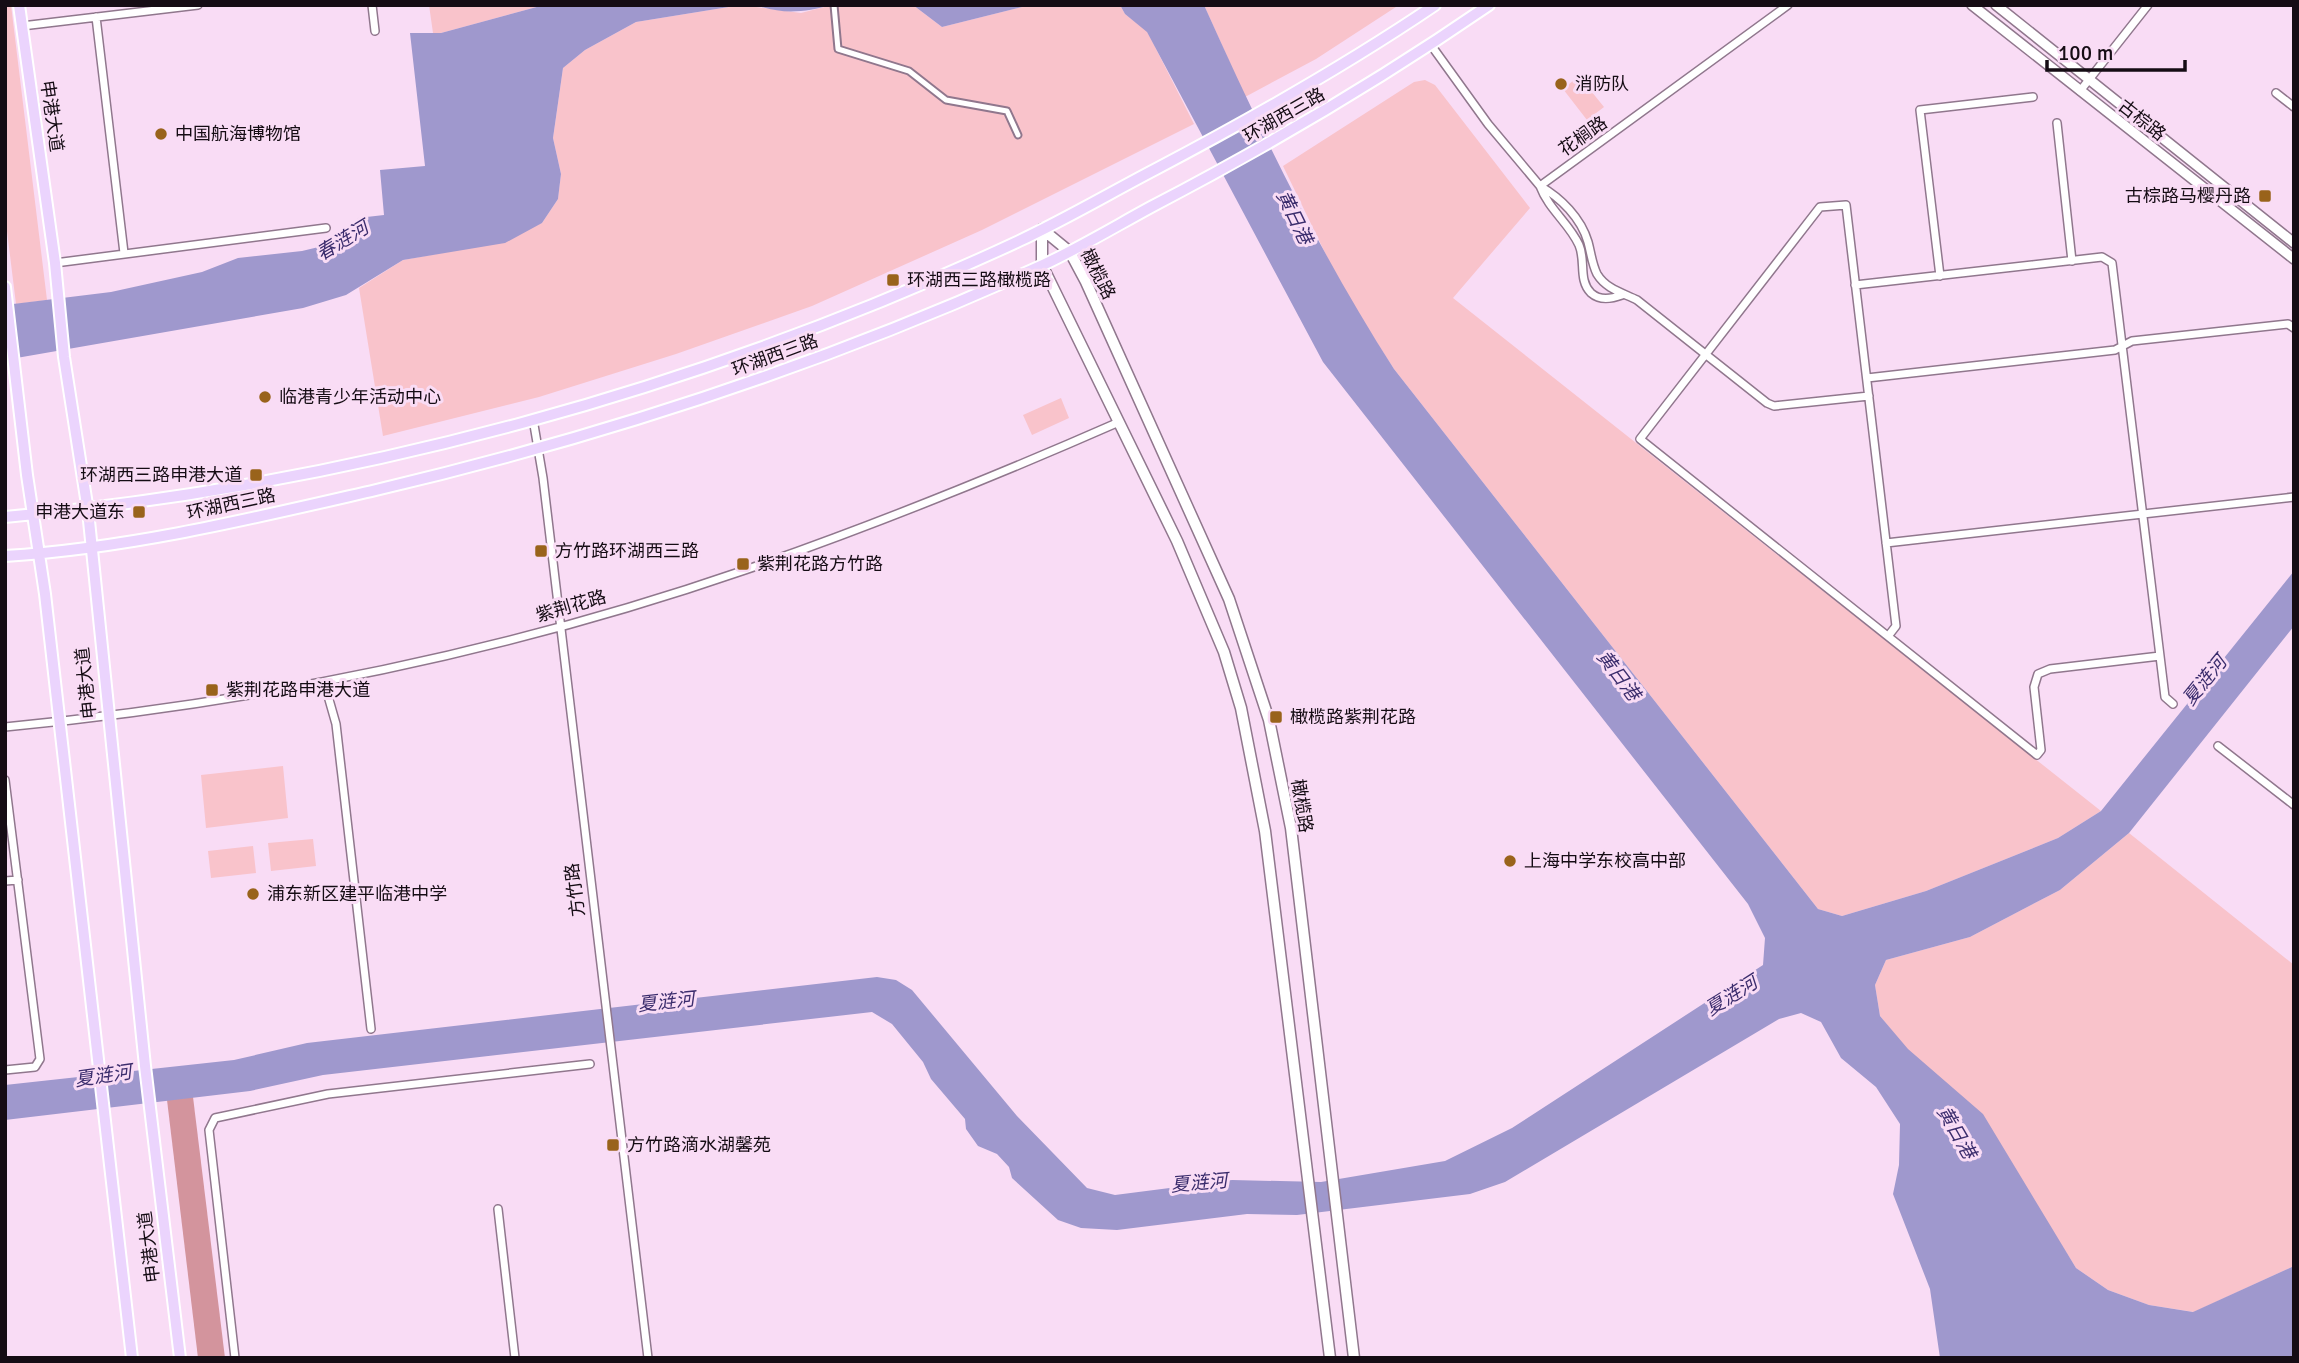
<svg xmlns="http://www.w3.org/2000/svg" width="2299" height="1363" viewBox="0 0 2299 1363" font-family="Signika,'Noto Sans SC',sans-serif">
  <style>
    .green { fill: #f9c3cb }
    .forest { fill: #d3949d }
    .water { fill: #9f98cd }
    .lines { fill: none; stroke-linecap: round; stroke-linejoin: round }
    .pedestrian-casing { stroke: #90778d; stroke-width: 9 }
    .minor-casing { stroke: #90778d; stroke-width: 10 }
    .tertiary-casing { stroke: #90778d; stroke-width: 12 }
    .secondary-casing { stroke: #90778d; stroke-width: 13 }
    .primary-casing { stroke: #fff; stroke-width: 14 }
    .pedestrian { stroke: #fff; stroke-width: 5 }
    .minor { stroke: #fff; stroke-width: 7 }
    .tertiary { stroke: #fff; stroke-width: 9 }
    .secondary { stroke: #fff; stroke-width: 10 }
    .primary { stroke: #ebd4fd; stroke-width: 10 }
    .poi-dot { fill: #99631b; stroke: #f9dcf5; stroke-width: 2.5 }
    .labels { text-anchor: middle; stroke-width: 6; stroke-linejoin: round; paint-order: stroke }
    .poi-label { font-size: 18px; fill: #150c14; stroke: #f9dcf5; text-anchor: start }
    .street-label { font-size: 18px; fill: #150c14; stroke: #f9dcf5 }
    .water-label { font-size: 19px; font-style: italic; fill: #3b2d6d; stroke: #f9dcf5 }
  </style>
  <rect width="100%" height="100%" fill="#f9dcf5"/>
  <path class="green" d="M 5,5 L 11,5 L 47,300 L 16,304 L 5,215 Z
    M 429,5 L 544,5 L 441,33 L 433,33 Z
    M 741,5 L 801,13 L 832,5 L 913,5 L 942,27 L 1030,5 L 1120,5 L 1125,14 L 1147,31 L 1194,124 L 982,230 L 812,306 L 676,354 L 539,397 L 383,436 L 359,288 L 403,260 L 469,248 L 542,223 L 558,199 L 561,174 L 553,138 L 563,68 L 585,50 L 636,22 Z
    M 1204,5 L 1399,5 L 1316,59 L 1245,97 Z
    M 1579,76 L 1604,107 L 1587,120 L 1563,89 Z
    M 1425,80 L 1435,85 L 1530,208 L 1453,298 L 2101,811 L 2058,838 L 1926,891 L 1842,916 L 1818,909 L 1394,369 L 1343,290 L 1283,166 L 1414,82 Z
    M 1061,398 L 1069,418 L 1032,435 L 1023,415 Z
    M 283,766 L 288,818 L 206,828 L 201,775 Z
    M 2129,833 L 2294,965 L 2294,1266 L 2194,1312 L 2149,1305 L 2108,1290 L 2076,1268 L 2044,1217 L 1880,1016 L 1875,985 L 1886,960 L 1970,937 L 2060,890 Z
    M 313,839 L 316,866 L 271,871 L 268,843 Z
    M 253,846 L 256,873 L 211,878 L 208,851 Z"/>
  <path class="forest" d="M 193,1097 L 225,1358 L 198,1358 L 167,1100 Z"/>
  <path class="water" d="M 544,5 L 741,5 L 636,22 L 585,50 L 563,68 L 553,138 L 561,174 L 558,199 L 542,223 L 505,243 L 403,260 L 346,295 L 303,308 L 5,360 L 5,305 L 111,292 L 202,272 L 238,258 L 302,251 L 327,245 L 358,218 L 384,215 L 380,170 L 425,166 L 410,33 L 441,33 Z
    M 756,5 L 832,5 C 805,12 783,15 756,5 Z
    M 913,5 L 1030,5 L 942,27 Z
    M 1120,5 L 1204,5 C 1260,130 1320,254 1394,369 L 1818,909 L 1842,916 L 1926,891 L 2058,838 L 2101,811 L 2294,571 L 2294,626 L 2129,833 L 2060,890 L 1970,937 L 1886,960 L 1875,985 L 1880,1016 L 1908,1049 L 1983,1114 L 2076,1268 L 2108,1290 L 2149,1305 L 2193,1312 L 2294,1266 L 2294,1358 L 1940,1358 L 1930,1289 L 1893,1194 L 1899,1165 L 1900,1124 L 1876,1087 L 1841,1058 L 1821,1022 L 1801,1013 L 1779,1019 L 1505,1182 L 1470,1194 L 1297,1215 L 1247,1214 L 1117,1230 L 1081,1228 L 1058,1220 L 1012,1178 L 1009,1167 L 997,1154 L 978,1146 L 966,1129 L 965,1119 L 931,1079 L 923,1062 L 892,1024 L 872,1012 L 323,1075 L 250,1091 L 5,1120 L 5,1085 L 234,1060 L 307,1043 L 877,977 L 896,980 L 912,990 L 1017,1116 L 1087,1188 L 1115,1195 L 1232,1180 L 1321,1182 L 1445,1161 L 1512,1128 L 1763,965 L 1765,938 L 1748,904 L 1323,362 L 1147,32 L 1125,14 Z"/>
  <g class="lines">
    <g class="pedestrian-casing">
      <path id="pedestrian" d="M 834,5 L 838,49 L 909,71 L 946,100 L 1007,111 L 1018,135"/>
    </g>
    <g class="minor-casing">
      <path id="minor" d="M 372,5 L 375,31
        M 96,17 L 124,253
        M 22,26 L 198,5
        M 1431,45 L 1488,124 L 1540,186 L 1788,5
        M 2080,91 L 2148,5
        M 2276,93 L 2294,107
        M 2057,123 L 2072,261
        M 1540,186 C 1561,198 1581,218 1588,242 C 1591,253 1592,264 1597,274 C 1606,289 1623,293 1637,300 L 1767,403 L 1774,406 L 1869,396
        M 1540,186 C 1549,210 1569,223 1579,245 C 1586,261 1578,280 1591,293 C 1600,301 1611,299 1622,295
        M 55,263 L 326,228
        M 1940,276 L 1920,110 L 2033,97
        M 1855,285 L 2102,257 L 2112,263 L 2165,697 L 2173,704
        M 1867,378 L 2115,350 L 2132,341 L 2288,324 L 2294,328
        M 533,419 L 543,478 L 648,1358
        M 1886,543 L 2294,497
        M 1889,635 L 1896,626 L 1846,205 L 1820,207 L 1640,439 L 2037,755 L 2041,750 L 2034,687 L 2038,674 L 2050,669 L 2160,656
        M 324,682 L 336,724 L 371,1029
        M 5,727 C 256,703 507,652 745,570 C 872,526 996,476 1119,422
        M 2218,746 L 2294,805
        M 5,780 L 40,1059 L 35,1067 L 5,1070
        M 5,881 L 18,880
        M 498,1209 L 515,1358
        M 235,1358 L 209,1130 L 215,1118 L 328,1094 L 590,1064"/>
    </g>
    <g class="tertiary-casing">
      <path id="tertiary" d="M 1972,5 L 2294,259
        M 1996,5 L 2294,243"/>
    </g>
    <g class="secondary-casing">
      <path id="secondary" d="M 1042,229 L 1070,252 L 1086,282 L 1229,599 L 1269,720 L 1291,828 L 1354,1358
        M 1042,229 L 1042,265 L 1177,541 L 1224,652 L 1241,708 L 1265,831 L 1330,1358"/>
    </g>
    <g class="primary-casing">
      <path id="primary" d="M 19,5 L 55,263 L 64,357 L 88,511 L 145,1066 L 180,1358
        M 5,287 L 27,475 L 45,594 L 132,1358
        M 5,517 C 354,485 702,389 1019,241 C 1066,219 1110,193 1156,169 C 1251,119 1345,66 1435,5
        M 5,556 C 131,548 254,518 376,490 C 606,436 830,362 1045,264 C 1081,247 1116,226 1151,207 C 1268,146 1380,80 1489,5"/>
    </g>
    <use href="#pedestrian" class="pedestrian"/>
    <use href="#minor" class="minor"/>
    <use href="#tertiary" class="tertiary"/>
    <use href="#secondary" class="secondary"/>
    <use href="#primary" class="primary"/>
  </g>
  <g class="poi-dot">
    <circle cx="1561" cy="84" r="7"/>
    <circle cx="161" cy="134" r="7"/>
    <rect x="2258" y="189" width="14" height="14" rx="3.5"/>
    <rect x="886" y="273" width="14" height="14" rx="3.5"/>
    <circle cx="265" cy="397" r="7"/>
    <rect x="249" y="468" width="14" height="14" rx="3.5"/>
    <rect x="132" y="505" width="14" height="14" rx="3.5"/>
    <rect x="534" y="544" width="14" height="14" rx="3.5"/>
    <rect x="736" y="557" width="14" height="14" rx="3.5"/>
    <rect x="205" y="683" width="14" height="14" rx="3.5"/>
    <rect x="1269" y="710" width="14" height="14" rx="3.5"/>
    <circle cx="1510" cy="861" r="7"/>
    <circle cx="253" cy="894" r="7"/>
    <rect x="606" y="1138" width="14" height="14" rx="3.5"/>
  </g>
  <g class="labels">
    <g class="poi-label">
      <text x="1575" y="90">消防队</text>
      <text x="175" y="140">中国航海博物馆</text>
      <text x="2251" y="202" text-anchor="end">古棕路马樱丹路</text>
      <text x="907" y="286">环湖西三路橄榄路</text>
      <text x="279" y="403">临港青少年活动中心</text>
      <text x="242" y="481" text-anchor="end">环湖西三路申港大道</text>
      <text x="125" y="518" text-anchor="end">申港大道东</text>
      <text x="555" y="557">方竹路环湖西三路</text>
      <text x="757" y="570">紫荆花路方竹路</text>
      <text x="226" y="696">紫荆花路申港大道</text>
      <text x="1290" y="723">橄榄路紫荆花路</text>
      <text x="1524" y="867">上海中学东校高中部</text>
      <text x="267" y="900">浦东新区建平临港中学</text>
      <text x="627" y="1151">方竹路滴水湖馨苑</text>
    </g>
    <g class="street-label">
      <text transform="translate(1284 115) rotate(-30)" y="6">环湖西三路</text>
      <text transform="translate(52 116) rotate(82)" y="6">申港大道</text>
      <text transform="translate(2142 120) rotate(38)" y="6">古棕路</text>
      <text transform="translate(1583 136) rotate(-35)" y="6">花榈路</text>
      <text transform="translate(1098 274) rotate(63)" y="6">橄榄路</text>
      <text transform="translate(775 355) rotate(-20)" y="6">环湖西三路</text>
      <text transform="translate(231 504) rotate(-12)" y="6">环湖西三路</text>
      <text transform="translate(571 606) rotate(-16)" y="6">紫荆花路</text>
      <text transform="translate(86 683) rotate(-96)" y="6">申港大道</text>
      <text transform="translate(1302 806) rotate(81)" y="6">橄榄路</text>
      <text transform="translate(575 890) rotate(-97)" y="6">方竹路</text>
      <text transform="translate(149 1247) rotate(-97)" y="6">申港大道</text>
    </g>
    <g class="water-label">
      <text transform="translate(1295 217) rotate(64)" y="7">黄日港</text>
      <text transform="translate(342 240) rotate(-31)" y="7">春涟河</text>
      <text transform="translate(1619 675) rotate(53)" y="7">黄日港</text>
      <text transform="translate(2204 680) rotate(-51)" y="7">夏涟河</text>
      <text transform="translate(1731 995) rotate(-32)" y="7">夏涟河</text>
      <text transform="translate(666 1001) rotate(-6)" y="7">夏涟河</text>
      <text transform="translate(103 1075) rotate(-8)" y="7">夏涟河</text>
      <text transform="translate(1957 1132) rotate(60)" y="7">黄日港</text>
      <text transform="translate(1199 1182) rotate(-5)" y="7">夏涟河</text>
    </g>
  </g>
  <rect width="2299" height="1363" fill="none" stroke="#150c14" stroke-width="14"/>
  <path d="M2047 60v10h138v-10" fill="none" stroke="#150c14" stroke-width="3.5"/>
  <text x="2058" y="60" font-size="21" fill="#150c14" stroke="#f9dcf5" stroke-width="5" paint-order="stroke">100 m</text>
</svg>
